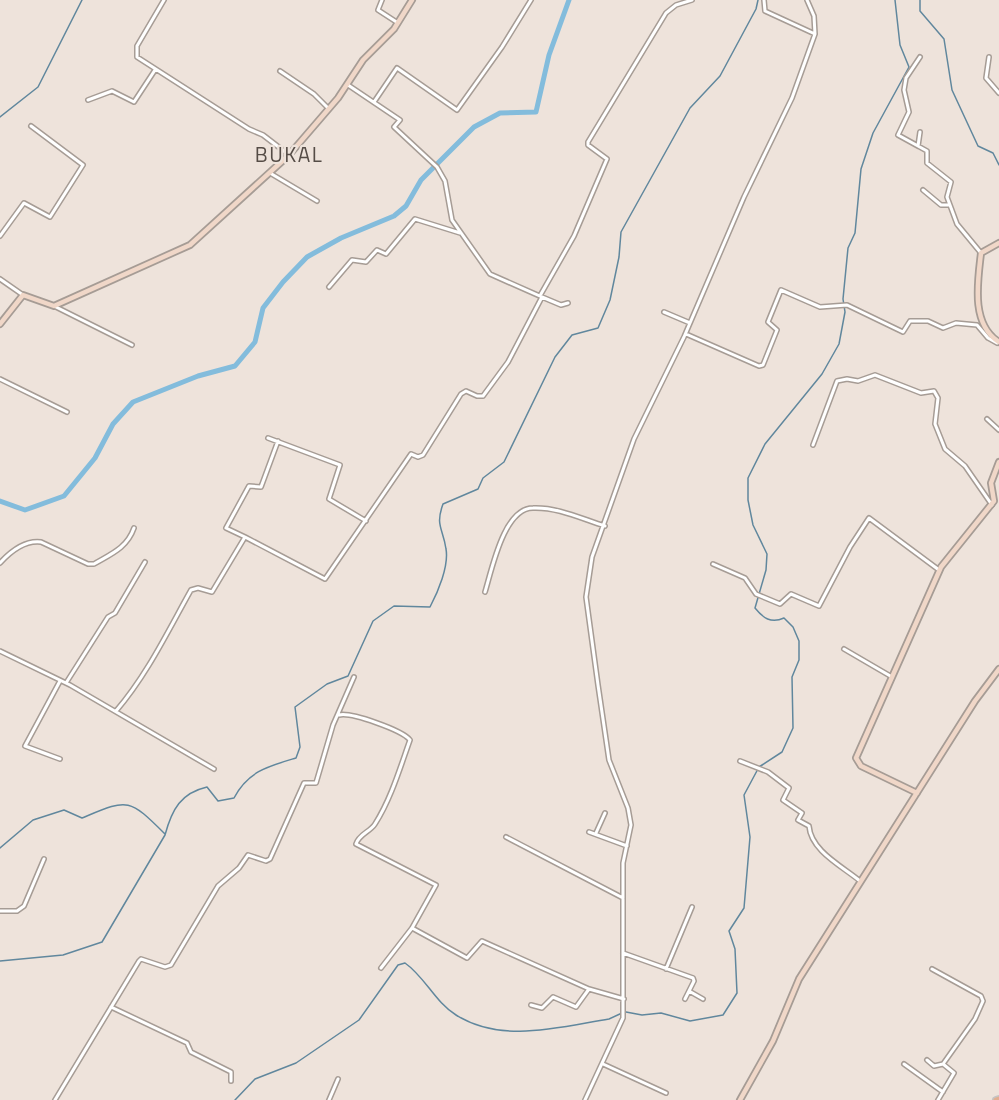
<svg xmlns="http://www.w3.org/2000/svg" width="999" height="1100" viewBox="0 0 999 1100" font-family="'Titillium Web',sans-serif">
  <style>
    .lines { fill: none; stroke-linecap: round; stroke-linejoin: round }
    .stream { stroke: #60879d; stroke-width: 1.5 }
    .river { stroke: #83bcdc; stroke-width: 5 }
    .street-casing { stroke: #a69c95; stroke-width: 6 }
    .secondary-casing { stroke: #a69c95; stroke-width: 8 }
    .primary-casing { stroke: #c5c4c4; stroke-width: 8 }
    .street { stroke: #fff; stroke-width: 3 }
    .secondary { stroke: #f0d7c8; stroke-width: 4.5 }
    .primary { stroke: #e2af91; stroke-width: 5 }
    .labels { text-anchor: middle; stroke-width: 4.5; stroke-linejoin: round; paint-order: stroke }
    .quarter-label { font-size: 21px; letter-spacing: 1.5px; fill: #554c46; stroke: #eee3db }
  </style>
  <rect width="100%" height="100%" fill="#eee3db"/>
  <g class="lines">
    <path class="stream" d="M 920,0 L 920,11 L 944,39 L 952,90 L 978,146 L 993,153 L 999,165
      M 0,117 L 38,87 L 82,0
      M 0,848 L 33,820 L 64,810 L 82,818 C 128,799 128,797 165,834
      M 0,961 L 63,955 L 102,942 L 165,835 C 172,809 181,793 207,787 L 218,801 L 234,798 C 248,771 269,766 296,758 L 300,747 L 295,707 L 327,684 L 348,676 L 373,621 L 394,606 L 430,607 C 438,592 449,566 446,549 C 443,528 435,526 443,504 L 478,489 L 483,478 L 504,462 L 555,357 L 572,335 L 598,328 L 610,300 L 619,257 L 621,232 L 690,108 L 720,76 L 756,9 L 758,0
      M 626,1012 L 642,1015 L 661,1013 L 690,1021 L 723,1015 L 737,993 L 735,949 L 729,931 L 744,908 L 750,837 L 744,795 L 759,767 L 782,752 L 793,728 L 792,677 L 799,660 L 799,641 L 793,627 L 784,618 C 771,624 763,618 755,608 L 766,570 L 767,554 L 753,525 L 748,500 L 748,478 L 765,444 L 822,374 L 839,344 L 845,312 L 843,299 L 848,248 L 855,233 L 861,169 L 873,133 L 909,67 L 900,45 L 895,0
      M 235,1100 L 255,1079 L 296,1063 L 359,1020 L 398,965 L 405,963 C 425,977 435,1002 456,1015 C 502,1044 560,1027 609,1019 L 622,1013"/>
    <path class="river" d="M 0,501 L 25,510 L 64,496 L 95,458 L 113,424 L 133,402 L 198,376 L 235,366 L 255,342 L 263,308 L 283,282 L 307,257 L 341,238 L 394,216 L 406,206 L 421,180 L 474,127 L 500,113 L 536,112 L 549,55 L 569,0"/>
    <g class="street-casing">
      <path id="street" d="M 164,0 L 137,46 L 137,57 L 249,129 L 263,135 L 289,155
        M 382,0 L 378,10 L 398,23
        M 764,0 L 765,11 L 815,34
        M 989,57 L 986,78 L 999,93
        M 280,71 L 314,94 L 329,109
        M 88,100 L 112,91 L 134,102 L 155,70
        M 374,102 L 397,68 L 457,110 L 502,47 L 531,0
        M 920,132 L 918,146 L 927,151 L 927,163 L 951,182 L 947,197 L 957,224 L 981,253
        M 918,146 L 898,135 L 909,112 L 904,90 L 906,78 L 920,57
        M 270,173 L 317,201
        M 923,190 L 941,205 L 949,205
        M 0,236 L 24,203 L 50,217 L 83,165 L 31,126
        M 0,279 L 23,295
        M 329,287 L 352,260 L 366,262 L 377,250 L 386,254 L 415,219 L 460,233
        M 541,294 L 574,236 L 607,159 L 588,145 L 588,142 L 666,13 L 676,5 L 692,0
        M 542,297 L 561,305 L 568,303
        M 54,306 L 132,345
        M 664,312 L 690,323
        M 686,334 L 759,366 L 763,365 L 777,330 L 768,322 L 781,290 L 820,307 L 847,305 L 903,332 L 910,321 L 928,321 L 943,328 L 956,323 L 977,325 L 988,338 L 997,343
        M 0,379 L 67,412
        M 987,419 L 999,430
        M 268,438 L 340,465 L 329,499 L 366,521
        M 813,445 L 837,381 L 847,379 L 858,381 L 875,375 L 921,393 L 934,391 L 938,398 L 935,424 L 945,449 L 965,466 L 992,505
        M 245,537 L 226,528 L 249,486 L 261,487 L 278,441
        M 0,563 C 10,552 25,540 41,542 L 88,564 L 94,564 C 111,554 127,548 134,528
        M 713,564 L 745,578 L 756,594 L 780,604 L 791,594 L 819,606 L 850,547 L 869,518 L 939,570
        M 485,592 C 492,569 504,508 533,508 C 558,507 582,519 605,526
        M 844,649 L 892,677
        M 0,651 L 70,685 L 214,769
        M 66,683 L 108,617 L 115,613 L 145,562
        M 116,711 C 147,675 168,631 191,590 L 198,588 L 212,592 L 245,537 L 325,579 L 411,454 L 418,457 L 423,455 L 461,394 L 466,391 L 477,396 L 483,396 L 508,362 L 542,297 L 490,274 L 452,220 L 445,181 L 437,167 L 394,127 L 400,120 L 348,85
        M 339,715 C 351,712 402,730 410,740 C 400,768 391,799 375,824 C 370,832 359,834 356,844 L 436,885 L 412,928 L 381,968
        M 60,759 L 25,746 L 60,681
        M 740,761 L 768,772 L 789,788 L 783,800 L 802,813 L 798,820 L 809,826 C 811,851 842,866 860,881
        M 589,832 L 627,846
        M 596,833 L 605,813
        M 506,837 L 623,898
        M 0,911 L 17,911 L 24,906 L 44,859
        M 412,928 L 467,958 L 482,941 L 589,989 L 624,999
        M 623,953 L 693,978 L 694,981 L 685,999
        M 666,969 L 692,907
        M 932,969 L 981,996 L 983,1001 L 975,1019 L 943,1064
        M 689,991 L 703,999
        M 531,1005 L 542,1008 L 553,997 L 576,1007 L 589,989
        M 111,1007 L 187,1043 L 191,1052 L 231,1072 L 231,1081
        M 927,1060 L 934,1066 L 943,1064 L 954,1073 L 938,1100
        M 603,1064 L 666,1093
        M 904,1064 L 943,1092
        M 55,1100 L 139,961 L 141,959 L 165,967 L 171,965 L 218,886 L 239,868 L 248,855 L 266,861 L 270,859 L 304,783 L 316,783 L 333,725 L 354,677
        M 329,1100 L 338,1079
        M 585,1100 L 623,1018 L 623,863 L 631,825 L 628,808 L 609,760 L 598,685 L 586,597 L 592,557 L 634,439 L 684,337 L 744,197 L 792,98 L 815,34 L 814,16 L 807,0"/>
    </g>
    <g class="secondary-casing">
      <path id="secondary" d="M 999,243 L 981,253 C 978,280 970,324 999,342
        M 0,324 L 23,295 L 54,306 L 190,245 L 289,155 L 338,98 L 363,60 L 394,29 L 412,0
        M 917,793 L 861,766 L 856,758 L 941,567 L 994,501 L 991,483 L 999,462
        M 740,1100 L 773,1041 L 799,979 L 975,701 L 999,669"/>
    </g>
    <g class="primary-casing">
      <path id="primary" d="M 996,1100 L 999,1099"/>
    </g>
    <use href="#street" class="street"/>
    <use href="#secondary" class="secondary"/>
    <use href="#primary" class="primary"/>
  </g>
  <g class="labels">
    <g class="quarter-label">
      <text x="289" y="162">BUKAL</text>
    </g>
  </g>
</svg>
